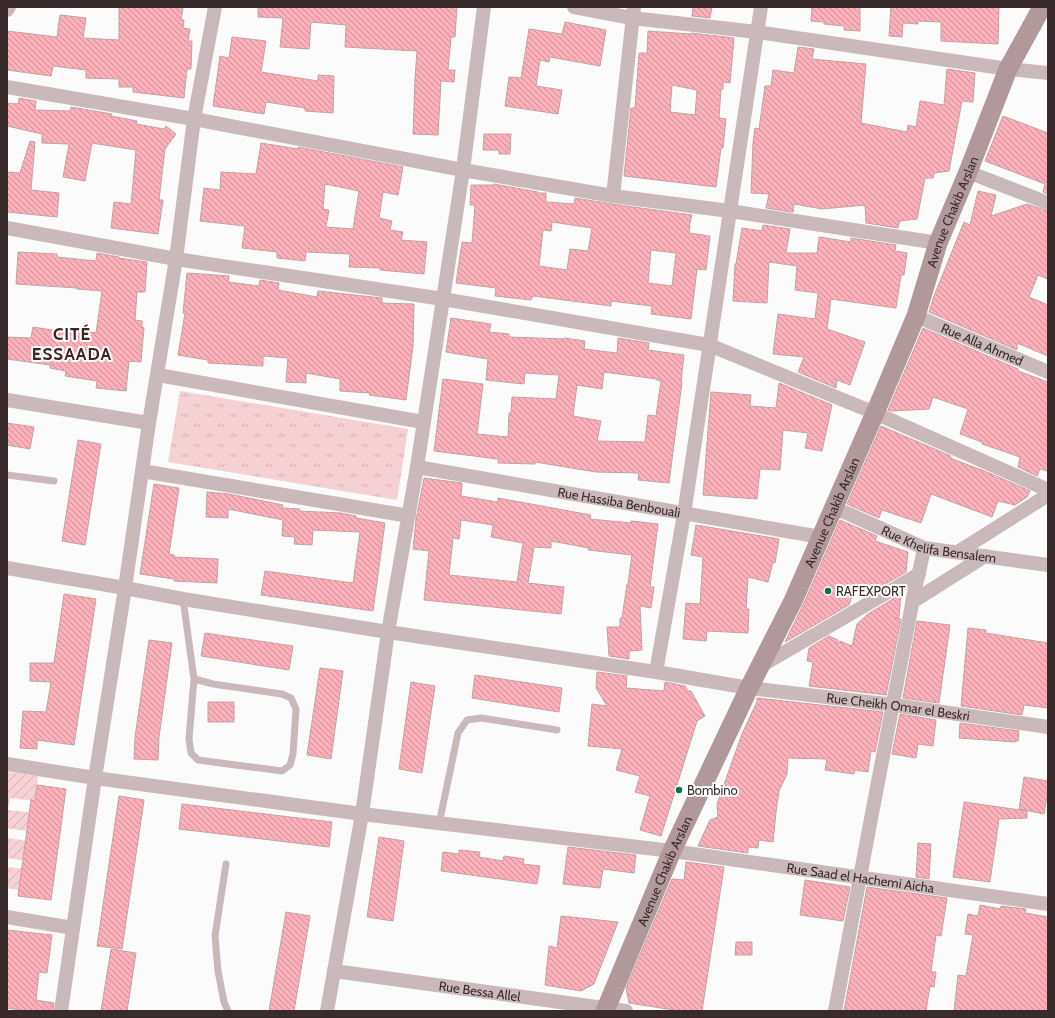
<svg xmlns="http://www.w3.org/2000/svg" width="1055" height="1018" viewBox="0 0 1055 1018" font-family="Cabin,sans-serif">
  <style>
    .grass { fill: url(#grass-tufts) }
    .garden { fill: url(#garden-furrows) }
    .building { fill: url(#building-back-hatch); stroke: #c5a0a4; fill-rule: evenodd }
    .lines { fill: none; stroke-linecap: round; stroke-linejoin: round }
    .lane { stroke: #cab9ba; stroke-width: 7 }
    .street { stroke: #cab9ba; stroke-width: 14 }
    .secondary { stroke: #b1989a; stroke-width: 19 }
    .poi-dot { fill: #07744d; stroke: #fff; stroke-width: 1.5 }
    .labels { text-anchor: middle; stroke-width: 4; stroke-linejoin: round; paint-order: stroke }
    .street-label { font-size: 13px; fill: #3a2b2c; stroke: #fff }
    .poi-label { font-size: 13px; fill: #3a2b2c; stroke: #fff; text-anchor: start }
    .district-label { font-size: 17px; font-weight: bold; letter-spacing: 1px; fill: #3f2226; stroke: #fff }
  </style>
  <defs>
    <pattern id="grass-tufts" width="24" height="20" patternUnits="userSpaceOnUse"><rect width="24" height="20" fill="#f6d0d3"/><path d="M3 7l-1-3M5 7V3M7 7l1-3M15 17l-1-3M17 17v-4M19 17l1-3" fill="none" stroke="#d4b3b5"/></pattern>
    <pattern id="garden-furrows" width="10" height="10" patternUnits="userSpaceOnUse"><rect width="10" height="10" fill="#f6d0d3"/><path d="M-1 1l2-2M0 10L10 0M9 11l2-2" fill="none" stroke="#d4b3b5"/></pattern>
    <pattern id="building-back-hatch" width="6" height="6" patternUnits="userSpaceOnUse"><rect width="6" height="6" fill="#fcb0b9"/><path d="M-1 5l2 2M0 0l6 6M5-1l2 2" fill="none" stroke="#cd8f97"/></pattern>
  </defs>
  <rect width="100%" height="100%" fill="#fbfbfb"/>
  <path class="grass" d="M 180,391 L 408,429 L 397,500 L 168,462 Z"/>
  <path class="garden" d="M 7,772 L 38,776 L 35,801 L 10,798 L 8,810 L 33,813 L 27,831 L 7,828 Z
    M 7,838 L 29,841 L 26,857 L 23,857 L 22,860 L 7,858 Z
    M 7,867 L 25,869 L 23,885 L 19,884 L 19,890 L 7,888 Z"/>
  <path class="building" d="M 119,7 L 183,7 L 181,20 L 184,20 L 183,28 L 190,29 L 188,41 L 192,41 L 191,69 L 187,69 L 184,98 L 133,92 L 133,87 L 119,87 L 119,79 L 86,78 L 86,70 L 53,66 L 51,76 L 7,70 L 7,31 L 57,37 L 60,15 L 86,18 L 83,38 L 119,40 Z
    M 258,7 L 457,7 L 455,37 L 451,37 L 448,70 L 455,70 L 454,82 L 441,81 L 438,135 L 413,134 L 415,79 L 417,51 L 345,47 L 346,25 L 311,22 L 309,49 L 280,47 L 283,18 L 258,17 Z
    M 693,7 L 712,7 L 710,18 L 692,16 Z
    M 812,7 L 860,7 L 860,31 L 844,30 L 844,26 L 824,24 L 824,22 L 811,21 Z
    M 891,7 L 999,7 L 998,44 L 941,41 L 941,22 L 918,21 L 918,24 L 903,23 L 902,37 L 889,36 Z
    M 565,22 L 606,30 L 600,66 L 550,57 L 549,62 L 540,60 L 536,86 L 562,90 L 558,114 L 505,106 L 509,77 L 521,78 L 529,29 L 562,34 Z
    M 648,31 L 691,34 L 691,33 L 734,38 L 730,83 L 723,82 L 723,89 L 721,89 L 719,118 L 726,119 L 723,148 L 721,148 L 716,187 L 624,176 L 631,108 L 635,108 L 639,53 L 647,53 ZM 672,85 L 697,90 L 695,115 L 670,112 Z
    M 232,37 L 266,41 L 261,72 L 318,81 L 318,75 L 334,76 L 333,113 L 305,111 L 305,108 L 266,102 L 264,114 L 213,106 L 220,56 L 229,58 Z
    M 798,47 L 814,49 L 812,59 L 866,64 L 861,123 L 907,132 L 908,125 L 916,127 L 920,101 L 944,105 L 947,69 L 975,73 L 973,102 L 962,101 L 949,171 L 934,173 L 933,178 L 925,178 L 917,219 L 900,221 L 898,228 L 866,223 L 865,205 L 822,209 L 794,204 L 793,212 L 791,212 L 766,208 L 769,194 L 751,193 L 753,143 L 755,128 L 759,129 L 765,86 L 771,86 L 773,70 L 794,73 Z
    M 19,98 L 36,101 L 35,110 L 70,111 L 71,107 L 112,114 L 111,116 L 137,121 L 136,124 L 164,129 L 166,126 L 176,134 L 165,149 L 159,200 L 163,200 L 158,234 L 111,228 L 114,202 L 131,204 L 136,150 L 92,143 L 85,181 L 63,177 L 69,144 L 42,143 L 42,134 L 7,126 L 7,103 L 18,104 Z
    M 1003,116 L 1048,133 L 1048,194 L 1043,192 L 1045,184 L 985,161 Z
    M 484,134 L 511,134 L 510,154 L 499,154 L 499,150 L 483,150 Z
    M 30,141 L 35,142 L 31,190 L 59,193 L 57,217 L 7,212 L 7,172 L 20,173 Z
    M 261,143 L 298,149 L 298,147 L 403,167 L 398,195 L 383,192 L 379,218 L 392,221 L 390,230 L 403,232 L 401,240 L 427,242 L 424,274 L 380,270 L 380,268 L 349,267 L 350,254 L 306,252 L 305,261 L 277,258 L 277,252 L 242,248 L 245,226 L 200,221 L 204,188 L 220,190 L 221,172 L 256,174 ZM 325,184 L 359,191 L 353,229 L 326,227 L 329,210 L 323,209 Z
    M 494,184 L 538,192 L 538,193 L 546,193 L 546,202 L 574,204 L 575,198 L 612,204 L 692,215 L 689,226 L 690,226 L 689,233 L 710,236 L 706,270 L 697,269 L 691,319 L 651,314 L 652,306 L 611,301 L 611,306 L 533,296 L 531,300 L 495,296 L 496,288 L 456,283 L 462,242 L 472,243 L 475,205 L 470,205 L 471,185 L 494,185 ZM 552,222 L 592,228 L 588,251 L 570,249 L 567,270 L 539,266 L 543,230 L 551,231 ZM 651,250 L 676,253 L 672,286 L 648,283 Z
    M 978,191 L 996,195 L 991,216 L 1027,204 L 1048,211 L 1048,279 L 1038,275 L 1029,297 L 1048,305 L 1048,356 L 1017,343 L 1017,350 L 929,312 L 934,296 L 964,222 L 970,225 Z
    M 763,225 L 790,229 L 786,253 L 817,253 L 819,237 L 851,242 L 851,238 L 896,245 L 895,251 L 907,253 L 904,275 L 901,275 L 896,308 L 831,299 L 827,329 L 865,342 L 850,385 L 837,380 L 836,388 L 798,372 L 804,357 L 773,354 L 778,314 L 815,319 L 818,293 L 795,290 L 797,266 L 769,262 L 767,303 L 733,301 L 735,264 L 736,264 L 742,228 L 762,231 Z
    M 18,252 L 57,254 L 57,257 L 96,261 L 97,253 L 119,257 L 119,258 L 147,262 L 145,292 L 137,292 L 135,320 L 142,321 L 142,327 L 144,328 L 141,362 L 129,361 L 126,391 L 96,388 L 97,381 L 65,376 L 66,371 L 50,368 L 50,365 L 7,359 L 7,337 L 31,338 L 33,327 L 72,333 L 72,329 L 96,333 L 102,291 L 77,289 L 77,288 L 16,284 Z
    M 187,273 L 229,276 L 228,282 L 259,286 L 260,280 L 279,283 L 278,290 L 317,297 L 318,291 L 382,298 L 382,303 L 414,304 L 413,346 L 406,400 L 369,395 L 370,393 L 340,391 L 340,379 L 306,373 L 306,383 L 286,382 L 288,358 L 263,356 L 263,366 L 208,363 L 208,360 L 178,355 L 185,313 L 183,313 Z
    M 451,318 L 491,324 L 489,332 L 509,334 L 509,337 L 564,339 L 564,338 L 585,341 L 584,349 L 617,353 L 618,338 L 649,343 L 648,350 L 684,355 L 681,382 L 682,382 L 669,483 L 638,480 L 639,473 L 596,472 L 535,462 L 535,464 L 498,463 L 498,459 L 434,451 L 443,379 L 483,384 L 477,434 L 508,437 L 509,413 L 511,413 L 512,397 L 556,399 L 559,375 L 525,373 L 524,384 L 486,380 L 488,359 L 446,352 ZM 604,372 L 657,379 L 657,380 L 661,381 L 656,416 L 648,415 L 645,442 L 597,441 L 601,421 L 573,416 L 577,385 L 602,389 Z
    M 923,328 L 1018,369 L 1018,371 L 1048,382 L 1048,471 L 1040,469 L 1037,476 L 1018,467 L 1020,457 L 982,444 L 982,442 L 960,434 L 968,409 L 933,397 L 929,409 L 892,411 L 888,410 Z
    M 779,383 L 832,405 L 822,451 L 805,448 L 808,433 L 783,430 L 780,470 L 760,469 L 757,499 L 703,495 L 711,392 L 751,395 L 750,406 L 776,408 Z
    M 7,423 L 34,427 L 30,449 L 7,445 Z
    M 881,426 L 951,456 L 950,458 L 987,472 L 1030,491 L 1027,497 L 1015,505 L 998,501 L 992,517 L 931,494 L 921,523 L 882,510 L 879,518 L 847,504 Z
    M 78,440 L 101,444 L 85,545 L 62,541 Z
    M 424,478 L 462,483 L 461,496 L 498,502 L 498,498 L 591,515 L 590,519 L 631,523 L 631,521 L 658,524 L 650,587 L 654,587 L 651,608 L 640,606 L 642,650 L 629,651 L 629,659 L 609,656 L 607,627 L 620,627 L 620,618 L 622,618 L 627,584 L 628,584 L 632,555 L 588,550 L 589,548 L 551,541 L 551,548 L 534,547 L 528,583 L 564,587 L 561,614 L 424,600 L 429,551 L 413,549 L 416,520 ZM 461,520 L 493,525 L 491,537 L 523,543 L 517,582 L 449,575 L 453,538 L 459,539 Z
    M 154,484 L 179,488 L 169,554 L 174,555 L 174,557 L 218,559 L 217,583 L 174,581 L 174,579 L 140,574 Z
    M 207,492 L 229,494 L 283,505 L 282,508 L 300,509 L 299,511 L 341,513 L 356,516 L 356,518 L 385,523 L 373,611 L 261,595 L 265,571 L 353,583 L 360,532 L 313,530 L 312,545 L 294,544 L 295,537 L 282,536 L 283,520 L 228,509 L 228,518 L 206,517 Z
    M 840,520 L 877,536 L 875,541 L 908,552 L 906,572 L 873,591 L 856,584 L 849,605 L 785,642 L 803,605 Z
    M 696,525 L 779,539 L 775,563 L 773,562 L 768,582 L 748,577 L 746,609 L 749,609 L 748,633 L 707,631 L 706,641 L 683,639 L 686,603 L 700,604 L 703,557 L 691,555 Z
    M 64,594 L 96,599 L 74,745 L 37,740 L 37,749 L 20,748 L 23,711 L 46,712 L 51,682 L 30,681 L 30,663 L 54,663 Z
    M 901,594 L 899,617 L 895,618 L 901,619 L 886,695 L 809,686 L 813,662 L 807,661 L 809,648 L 829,636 L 838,640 L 836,644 L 840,641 L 852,646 L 857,624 L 868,614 Z
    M 917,621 L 950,625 L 939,703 L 903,698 Z
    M 968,628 L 986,630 L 986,633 L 1048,643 L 1048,708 L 1024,705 L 1022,715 L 961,706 Z
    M 205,633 L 293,646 L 289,670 L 201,656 Z
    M 149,640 L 172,643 L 159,737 L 158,760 L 134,759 L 135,737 Z
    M 320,668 L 343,671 L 331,759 L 307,755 Z
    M 597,672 L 627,676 L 626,688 L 664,691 L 665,682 L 685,686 L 688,691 L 691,691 L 705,716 L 697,721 L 661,836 L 640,830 L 650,796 L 635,792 L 640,776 L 616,770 L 622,749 L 588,746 L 592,704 L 607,706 L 596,688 Z
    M 475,675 L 562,688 L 559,712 L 472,698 Z
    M 411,682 L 435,686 L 422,773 L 399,769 Z
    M 757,698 L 883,712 L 875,752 L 871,751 L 868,772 L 855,770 L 854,774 L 825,770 L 827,759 L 788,758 L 787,774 L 779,791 L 776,812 L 773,842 L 759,840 L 758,848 L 748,847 L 748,853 L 698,846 L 710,820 L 718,817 L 717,804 L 742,734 L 757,702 Z
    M 208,702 L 234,702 L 234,722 L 208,722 Z
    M 900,714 L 936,720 L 933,746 L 918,744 L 916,758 L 892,754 Z
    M 960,723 L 1019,731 L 1018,741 L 1015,741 L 1015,742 L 959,738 Z
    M 1024,777 L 1048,781 L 1048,791 L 1044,814 L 1019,809 Z
    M 37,785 L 66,789 L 51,900 L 18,896 L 31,800 L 35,801 Z
    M 119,796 L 144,800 L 122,949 L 97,946 Z
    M 964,802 L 1027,811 L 1027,818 L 999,819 L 990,882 L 953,877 Z
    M 182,804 L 332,822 L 329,847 L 179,829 Z
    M 379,837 L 404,841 L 393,921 L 367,917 Z
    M 918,843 L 931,844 L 929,879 L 916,877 Z
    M 568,847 L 636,855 L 634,873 L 603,869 L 600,888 L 563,884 Z
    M 459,850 L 480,852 L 479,857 L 503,861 L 504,856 L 524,859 L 523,864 L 540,866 L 537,884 L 441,871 L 443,852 L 459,854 Z
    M 686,862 L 724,867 L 702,1011 L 680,1011 L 629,1003 L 626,988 L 672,879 L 684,880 Z
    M 805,880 L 850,887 L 843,921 L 800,915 Z
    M 867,887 L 947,898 L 941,936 L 936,935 L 931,972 L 936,972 L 934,987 L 930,986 L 926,1011 L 844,1011 Z
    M 980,905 L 1000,909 L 1001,906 L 1026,909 L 1025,913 L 1048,917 L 1048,1011 L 954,1011 L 958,975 L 966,976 L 973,935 L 965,934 L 968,914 L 978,916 Z
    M 286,912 L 310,916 L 294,1011 L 269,1011 Z
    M 561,916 L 618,922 L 594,984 L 581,991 L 545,985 L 549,946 L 557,948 Z
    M 7,930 L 52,935 L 47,973 L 39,972 L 36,1000 L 54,1003 L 53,1011 L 26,1011 L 7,1008 Z
    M 736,942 L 752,942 L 752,955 L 735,955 Z
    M 111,949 L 136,953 L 127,1011 L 101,1011 Z"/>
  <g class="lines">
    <path class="lane" d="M 7,475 L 54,481
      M 183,599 L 194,679 L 189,739 L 191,753 L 198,760 L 282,771 L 290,765 L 293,754 L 296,709 L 291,698 L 282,694 L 213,684 L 194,679
      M 439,824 L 458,733 L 467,720 L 481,718 L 557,730
      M 226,864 L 215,936 L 218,971 L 224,1002 L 228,1011"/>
    <g class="street">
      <path d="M 574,7 L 632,18 L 757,32 L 1008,69 L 1048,73"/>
      <path d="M 7,10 L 9,7"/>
      <path d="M 7,87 L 194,119 L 463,170 L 613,196 L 730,211 L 938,243"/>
      <path d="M 968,172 L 1048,203"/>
      <path d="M 613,196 L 634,7"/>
      <path d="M 7,228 L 176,259 L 443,299 L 709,345 L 875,413 L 1048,490"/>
      <path id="s1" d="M 916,316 L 1048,372"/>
      <path d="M 158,375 L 423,422"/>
      <path d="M 7,400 L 149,423"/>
      <path id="s2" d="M 417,467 L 821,537"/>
      <path d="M 142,471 L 409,516"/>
      <path id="s3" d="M 833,508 L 849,514 L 924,548 L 1048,565"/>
      <path d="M 958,552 L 1048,495"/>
      <path id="s4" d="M 7,568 L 125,588 L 183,599 L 388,632 L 656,672 L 749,688 L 894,705 L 1048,727"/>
      <path d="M 912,602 L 985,556"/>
      <path d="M 759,667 L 919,574"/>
      <path d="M 656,672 L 684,514 L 761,7"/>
      <path id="s5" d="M 7,764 L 95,778 L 362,814 L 672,851 L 1048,904"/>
      <path d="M 7,917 L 73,928"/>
      <path id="s6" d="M 334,971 L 626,1011"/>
      <path d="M 61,1011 L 95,778 L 125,588 L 149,423 L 176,259 L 194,119 L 215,7"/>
      <path d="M 327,1011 L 362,814 L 388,632 L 417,467 L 463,170 L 484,7"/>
      <path d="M 835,1011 C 860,875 886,740 912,604 C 915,585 921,567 924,548"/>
    </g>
    <path class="secondary" id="s7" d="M 605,1011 L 672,851 L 749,688 L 793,601 L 875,413 L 916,316 L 938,243 L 968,172 L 1008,69 L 1042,7"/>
  </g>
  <g class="poi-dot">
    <circle cx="828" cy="591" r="4"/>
    <circle cx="679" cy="790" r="4"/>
  </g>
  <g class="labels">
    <g class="street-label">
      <text dy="5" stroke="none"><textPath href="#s7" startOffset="872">Avenue Chakib Arslan</textPath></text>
      <text dy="5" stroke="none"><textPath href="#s1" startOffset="72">Rue Alla Ahmed</textPath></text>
      <text dy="5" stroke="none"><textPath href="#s2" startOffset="205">Rue Hassiba Benbouali</textPath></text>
      <text dy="5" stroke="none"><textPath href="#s7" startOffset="548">Avenue Chakib Arslan</textPath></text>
      <text dy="5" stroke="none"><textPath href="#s3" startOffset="113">Rue Khelifa Bensalem</textPath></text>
      <text dy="5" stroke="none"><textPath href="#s4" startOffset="902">Rue Cheikh Omar el Beskri</textPath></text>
      <text dy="5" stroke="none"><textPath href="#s7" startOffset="152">Avenue Chakib Arslan</textPath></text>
      <text dy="5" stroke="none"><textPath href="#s5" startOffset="861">Rue Saad el Hachemi Aicha</textPath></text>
      <text dy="5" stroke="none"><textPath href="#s6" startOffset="147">Rue Bessa Allel</textPath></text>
    </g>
    <g class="poi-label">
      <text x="836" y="596">RAFEXPORT</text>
      <text x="687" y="795">Bombino</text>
    </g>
    <g class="district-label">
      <text x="72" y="340">CITÉ<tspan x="72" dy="20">ESSAADA</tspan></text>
    </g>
  </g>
  <rect width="1055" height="1018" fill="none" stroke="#3a2b2c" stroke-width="16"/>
</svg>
